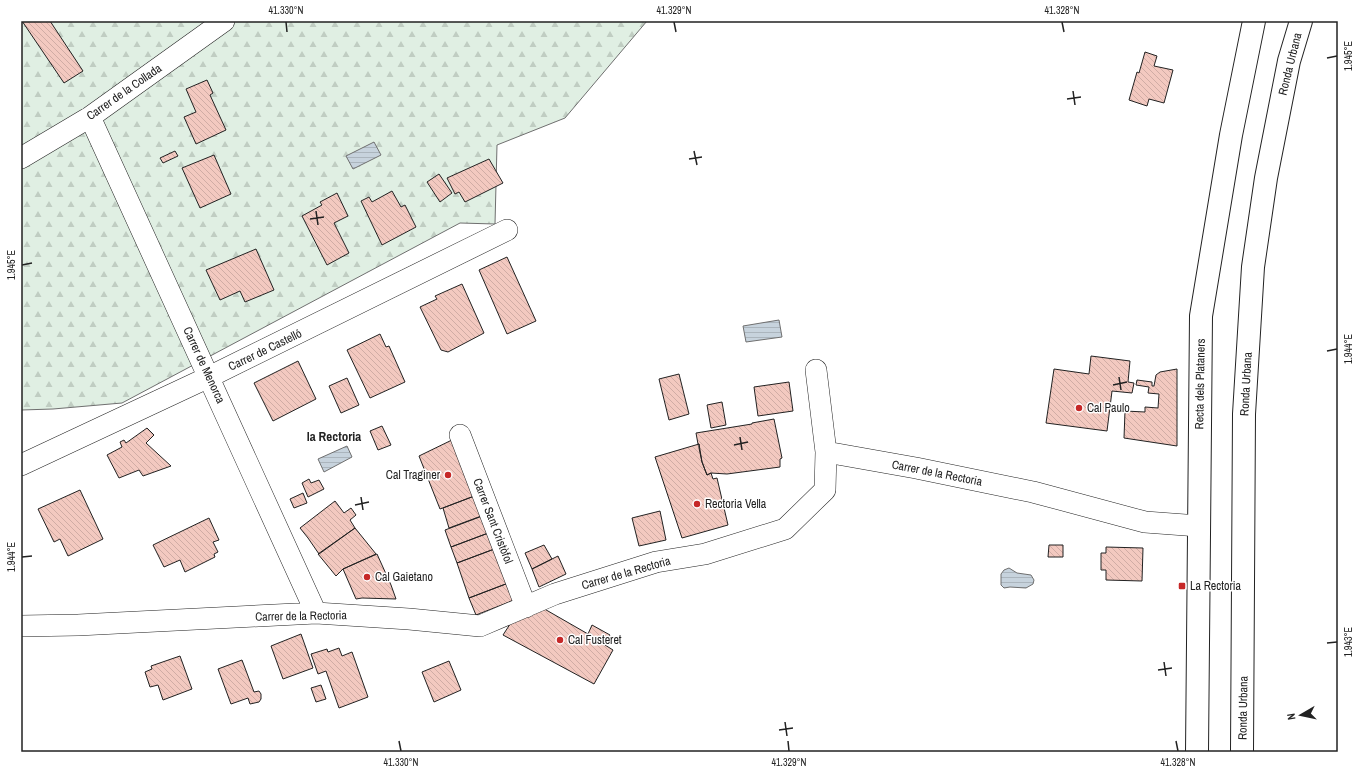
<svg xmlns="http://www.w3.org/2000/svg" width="1359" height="773" viewBox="0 0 1359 773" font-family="'Archivo Narrow',sans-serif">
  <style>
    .forest { fill: url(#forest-firs); stroke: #6f6f6f }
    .water { fill: url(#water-rules); stroke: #6f6f6f }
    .building { fill: url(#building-back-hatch); stroke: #222 }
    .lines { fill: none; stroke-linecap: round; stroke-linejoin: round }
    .street-casing { stroke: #222; stroke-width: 22 }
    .secondary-casing { stroke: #222; stroke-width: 24 }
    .street { stroke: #fff; stroke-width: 21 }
    .secondary { stroke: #fff; stroke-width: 22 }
    .ticks { fill: none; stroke: #222; stroke-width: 1.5 }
    .poi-dot { fill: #c62828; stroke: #fff; stroke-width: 1.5 }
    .labels { text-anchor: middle; stroke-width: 3; stroke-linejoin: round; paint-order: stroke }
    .street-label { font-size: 12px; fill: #222; stroke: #fff }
    .poi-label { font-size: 12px; fill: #222; stroke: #fff; text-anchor: start }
    .neighbourhood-label { font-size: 13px; font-weight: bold; fill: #222; stroke: #fff }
    .neatline { fill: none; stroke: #222; stroke-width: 1.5 }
    .ticks-label { font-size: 10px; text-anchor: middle; fill: #222 }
  </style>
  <defs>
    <pattern id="forest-firs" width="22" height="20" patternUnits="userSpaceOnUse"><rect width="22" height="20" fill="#e0efe3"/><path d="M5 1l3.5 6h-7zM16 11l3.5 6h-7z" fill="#c0cdc2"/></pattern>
    <pattern id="water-rules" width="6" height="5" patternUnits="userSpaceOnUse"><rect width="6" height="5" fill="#c7d3dd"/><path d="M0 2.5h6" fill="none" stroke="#abb5bd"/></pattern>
    <pattern id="building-back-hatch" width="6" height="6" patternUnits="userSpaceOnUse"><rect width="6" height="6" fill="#f3c9c0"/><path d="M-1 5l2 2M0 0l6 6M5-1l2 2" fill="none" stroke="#d0aca5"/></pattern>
  </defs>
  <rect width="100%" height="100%" fill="#fff"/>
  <path class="forest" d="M 21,21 L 647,21 L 565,118 L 497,145 L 495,224 L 460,223 L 122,403 L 53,409 L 21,410 Z"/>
  <path class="water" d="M 374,142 L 381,155 L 353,169 L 346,156 Z
    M 779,320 L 782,337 L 746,342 L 743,326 Z
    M 347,446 L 352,457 L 324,472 L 318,459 Z
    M 1009,568 L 1017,573 L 1031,575 L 1034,580 L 1033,584 L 1026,588 L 1010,587 L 1004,588 L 1001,585 L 1001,574 L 1004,570 Z"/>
  <path class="building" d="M 22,21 L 50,21 L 83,71 L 64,83 Z
    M 1145,52 L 1157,56 L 1154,66 L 1173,70 L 1164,103 L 1149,99 L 1147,106 L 1129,100 L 1137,72 L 1139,73 Z
    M 207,80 L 213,93 L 210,95 L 226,130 L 196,144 L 184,117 L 196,112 L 186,89 Z
    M 175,151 L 178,156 L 163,163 L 160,158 Z
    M 214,155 L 231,194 L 200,208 L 182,168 Z
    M 489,159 L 503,183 L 465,202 L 459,192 L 455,194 L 447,178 Z
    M 439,174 L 452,193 L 440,202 L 427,182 Z
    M 392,191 L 401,207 L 405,205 L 416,227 L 382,245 L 361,201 L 369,197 L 372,202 Z
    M 337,193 L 348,216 L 334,223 L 349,253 L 327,265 L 302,216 L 322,205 L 320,202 Z
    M 256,249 L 274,290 L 245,302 L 240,291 L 220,300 L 206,270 Z
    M 507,257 L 536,321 L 507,334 L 479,270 Z
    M 462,284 L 484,333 L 448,352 L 441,350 L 420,307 L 437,299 L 435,296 Z
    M 380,334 L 386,347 L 389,346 L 405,382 L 370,398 L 347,350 Z
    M 1091,356 L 1130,361 L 1128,382 L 1134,383 L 1132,393 L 1112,391 L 1107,431 L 1046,423 L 1054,369 L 1089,374 Z
    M 298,361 L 316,399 L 273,421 L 254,383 Z
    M 1177,369 L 1177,446 L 1124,438 L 1125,411 L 1145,412 L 1145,407 L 1158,408 L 1159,394 L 1148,393 L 1149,387 L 1136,385 L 1137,380 L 1152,382 L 1152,386 L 1154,386 L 1156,375 L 1160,372 Z
    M 679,374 L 689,414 L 669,420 L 659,379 Z
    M 347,378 L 359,405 L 341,413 L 329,386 Z
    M 789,382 L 793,411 L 758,416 L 754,387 Z
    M 722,402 L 726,425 L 711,428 L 707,405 Z
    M 774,419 L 782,458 L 780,459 L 780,467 L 727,474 L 711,473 L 707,475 L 702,462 L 699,448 L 699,444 L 698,444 L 696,433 L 752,424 L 752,423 Z
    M 382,426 L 391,445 L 378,450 L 370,431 Z
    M 147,428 L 154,435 L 146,443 L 171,466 L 143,476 L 139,470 L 119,478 L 107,455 L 122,447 L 120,442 L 124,440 L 126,443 Z
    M 456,438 L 477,495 L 440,509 L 419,456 Z
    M 699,444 L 702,462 L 707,475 L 711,473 L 713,479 L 717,478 L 728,525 L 682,538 L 655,457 Z
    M 309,479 L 311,483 L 319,480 L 324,489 L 308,497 L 302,483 Z
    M 80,490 L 103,539 L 68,556 L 60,539 L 54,542 L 38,509 Z
    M 303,493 L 307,503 L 294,508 L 290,499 Z
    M 477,495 L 484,515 L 449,528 L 443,508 Z
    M 335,501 L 344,513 L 351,508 L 356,515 L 350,520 L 355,528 L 319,554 L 308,538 L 300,528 Z
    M 660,511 L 666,540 L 639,546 L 632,518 Z
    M 485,515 L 491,532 L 451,547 L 445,530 Z
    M 209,518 L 219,540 L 213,542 L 218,552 L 214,554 L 215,557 L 185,572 L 180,560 L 164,567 L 153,545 Z
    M 355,528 L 376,554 L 343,569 L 336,576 L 318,554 Z
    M 491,532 L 497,548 L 457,563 L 451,547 Z
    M 544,545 L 552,559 L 532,569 L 525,553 Z
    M 1049,545 L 1063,545 L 1063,557 L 1048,557 Z
    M 1106,547 L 1143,548 L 1142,581 L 1106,580 L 1106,570 L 1101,570 L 1101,553 L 1106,553 Z
    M 497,548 L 511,582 L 469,598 L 457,563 Z
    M 377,554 L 391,585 L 396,599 L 362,598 L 356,599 L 343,569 Z
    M 558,556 L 566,574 L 539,587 L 532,569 Z
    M 511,582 L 517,599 L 476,615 L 469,598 Z
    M 541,607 L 588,634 L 592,625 L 610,635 L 605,645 L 613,650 L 594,684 L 503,635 L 514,618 Z
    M 301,634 L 313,668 L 283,679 L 271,646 Z
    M 339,648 L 342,656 L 352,652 L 368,697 L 339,708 L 326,671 L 318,674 L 311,654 L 327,649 L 328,652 Z
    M 180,656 L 192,689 L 163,700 L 158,685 L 150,687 L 145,672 L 152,669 L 151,666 Z
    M 242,660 L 254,692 L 259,691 L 261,694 L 261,699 L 259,702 L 250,704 L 248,698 L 231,704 L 218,669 Z
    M 449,661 L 461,690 L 434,702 L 422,672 Z
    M 321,685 L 326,699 L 316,702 L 311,688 Z"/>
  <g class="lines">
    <g class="street-casing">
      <path id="street" d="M 90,117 L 316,613
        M 21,158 L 90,117 L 224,21
        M 816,370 L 826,452
        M 460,435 L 526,607
        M 21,465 L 209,377 L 507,230
        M 21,626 L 78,625 L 316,613 L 409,619 L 480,626 L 555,594 L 656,562 L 705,554 L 785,529 L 825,490 L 826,452 L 916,468 L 1033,492 L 1145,522 L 1199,526"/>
    </g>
    <g class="secondary-casing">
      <path id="secondary" d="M 1197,752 L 1201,316 L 1231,135 L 1254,21
        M 1242,752 L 1244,414 L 1253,267 L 1266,178 L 1289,61 L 1301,21"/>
    </g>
    <use href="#street" class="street"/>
    <use href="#secondary" class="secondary"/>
  </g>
  <path class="ticks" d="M 286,22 L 287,32M 674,22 L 676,32M 1062,22 L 1064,32M 1327,58 L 1337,56M 1073,91 L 1075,105M 1067,99 L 1081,97M 694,151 L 697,165M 689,159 L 702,157M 316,211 L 318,225M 310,219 L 324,217M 22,265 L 32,263M 1327,351 L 1337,349M 1119,377 L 1121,390M 1113,385 L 1127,382M 740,437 L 742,450M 734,445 L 748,442M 361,497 L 363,510M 355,505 L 369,502M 22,557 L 32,556M 1327,643 L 1337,642M 1164,662 L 1166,676M 1158,670 L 1172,668M 785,722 L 787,736M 779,730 L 793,728M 399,741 L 401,751M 788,741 L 789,751M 1176,741 L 1178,751"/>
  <g class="poi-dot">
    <circle cx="1079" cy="408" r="4"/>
    <circle cx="448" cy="475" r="4"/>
    <circle cx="697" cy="504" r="4"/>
    <circle cx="367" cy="577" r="4"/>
    <rect x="1178" y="582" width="8" height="8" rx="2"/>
    <circle cx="560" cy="640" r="4"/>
  </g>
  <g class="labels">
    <g class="street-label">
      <text transform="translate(1290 64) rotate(-76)" y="4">Ronda Urbana</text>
      <text transform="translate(124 92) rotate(-35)" y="4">Carrer de la Collada</text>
      <text transform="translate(265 350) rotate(-26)" y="4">Carrer de Castelló</text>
      <text transform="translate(204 365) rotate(65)" y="4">Carrer de Menorca</text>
      <text transform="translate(1200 384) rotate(-89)" y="4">Recta dels Plataners</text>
      <text transform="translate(1246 384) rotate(-87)" y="4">Ronda Urbana</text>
      <text transform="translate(937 473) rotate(11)" y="4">Carrer de la Rectoria</text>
      <text transform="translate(493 521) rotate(69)" y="4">Carrer Sant Cristòfol</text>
      <text transform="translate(626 573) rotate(-16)" y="4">Carrer de la Rectoria</text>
      <text transform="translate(301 616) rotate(-1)" y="4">Carrer de la Rectoria</text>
      <text transform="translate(1243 708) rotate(-89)" y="4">Ronda Urbana</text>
    </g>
    <g class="poi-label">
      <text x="1087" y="412">Cal Paulo</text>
      <text x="440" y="479" text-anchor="end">Cal Traginer</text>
      <text x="705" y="508">Rectoria Vella</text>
      <text x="375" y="581">Cal Gaietano</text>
      <text x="1190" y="590">La Rectoria</text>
      <text x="568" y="644">Cal Fusteret</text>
    </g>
    <g class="neighbourhood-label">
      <text x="334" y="441">la Rectoria</text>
    </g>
  </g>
  <rect width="1359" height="773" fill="none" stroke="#ffffff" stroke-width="44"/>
  <g transform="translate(1301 715) rotate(261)" stroke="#ffffff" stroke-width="3" paint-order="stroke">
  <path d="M0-3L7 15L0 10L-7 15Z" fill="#222222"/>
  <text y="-6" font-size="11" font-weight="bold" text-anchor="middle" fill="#222222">N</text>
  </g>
  <rect x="22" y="22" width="1315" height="729" class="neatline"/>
  <g class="ticks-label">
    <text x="286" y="14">41.330°N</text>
    <text x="674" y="14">41.329°N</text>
    <text x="1062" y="14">41.328°N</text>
    <text transform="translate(1348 56) rotate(-90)" y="4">1.945°E</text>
    <text transform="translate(11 265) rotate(-90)" y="4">1.945°E</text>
    <text transform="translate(1348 349) rotate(-90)" y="4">1.944°E</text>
    <text transform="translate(11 557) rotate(-90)" y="4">1.944°E</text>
    <text transform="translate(1348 642) rotate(-90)" y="4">1.943°E</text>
    <text x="401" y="766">41.330°N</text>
    <text x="789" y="766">41.329°N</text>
    <text x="1178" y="766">41.328°N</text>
  </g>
</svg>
